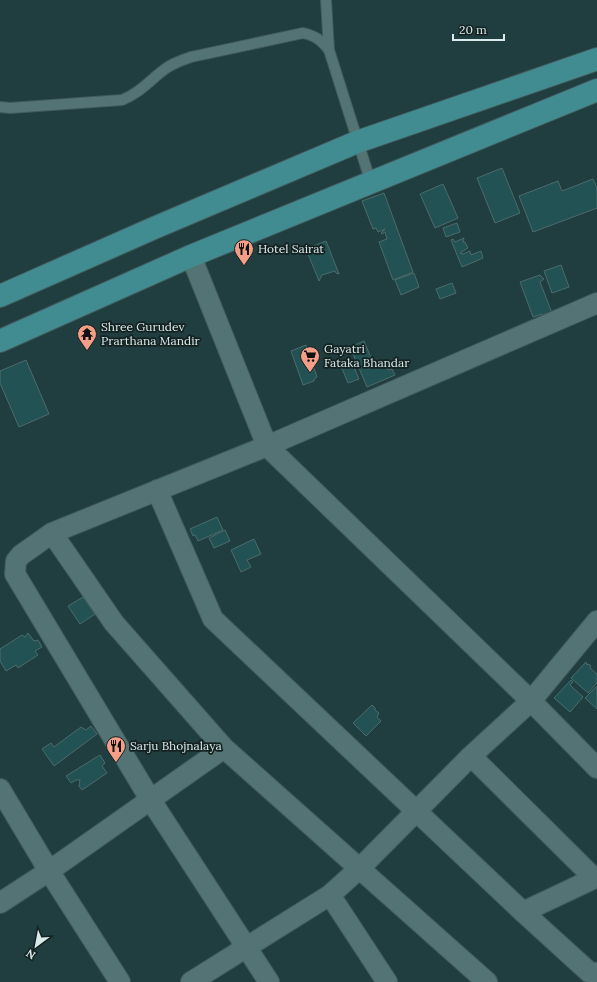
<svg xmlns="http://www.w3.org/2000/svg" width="597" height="982" viewBox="0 0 597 982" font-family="Lora,serif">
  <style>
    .building { fill: #225254; stroke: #4c6b6c }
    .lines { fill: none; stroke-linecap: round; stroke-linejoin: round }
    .lane-casing { stroke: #415b5d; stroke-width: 12 }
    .street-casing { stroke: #415b5d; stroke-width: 22 }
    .primary-casing { stroke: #415b5d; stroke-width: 24 }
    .lane { stroke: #547375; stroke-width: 10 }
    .street { stroke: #547375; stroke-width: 20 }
    .primary { stroke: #418c91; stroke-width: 22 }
    .labels { text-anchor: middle; stroke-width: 3.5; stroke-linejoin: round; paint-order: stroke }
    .poi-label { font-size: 12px; fill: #daeaeb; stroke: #152222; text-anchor: start }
  </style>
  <rect width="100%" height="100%" fill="#203d3f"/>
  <path class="building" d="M 502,168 L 520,213 L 495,223 L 477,178 Z
    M 593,179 L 597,188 L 597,208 L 533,232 L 519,196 L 558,181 L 562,191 Z
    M 443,184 L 458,218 L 435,228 L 420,194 Z
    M 384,193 L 413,272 L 393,280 L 379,242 L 387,239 L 385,232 L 382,234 L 381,233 L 385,229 L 378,232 L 376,228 L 373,229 L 362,201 Z
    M 457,223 L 460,232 L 446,237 L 443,228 Z
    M 464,238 L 463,242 L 465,242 L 468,248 L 460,253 L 463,254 L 470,251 L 471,255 L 481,251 L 483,258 L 462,267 L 451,240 L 453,239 L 455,242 Z
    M 326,241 L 339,274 L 336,273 L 335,271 L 322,275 L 319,281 L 306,249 Z
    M 561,265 L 569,287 L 552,293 L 544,271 Z
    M 414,273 L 419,287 L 401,295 L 395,280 Z
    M 540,275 L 544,279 L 540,282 L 552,313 L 543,316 L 542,314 L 533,317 L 520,282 Z
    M 452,283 L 456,293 L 440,299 L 436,289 Z
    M 364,341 L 374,365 L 384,361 L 388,370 L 392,369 L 395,375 L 367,387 L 350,347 Z
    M 306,345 L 317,377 L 314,379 L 314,381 L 303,385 L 291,351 Z
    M 26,360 L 49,414 L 19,427 L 0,383 L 0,371 Z
    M 352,362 L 359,379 L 348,383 L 341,366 Z
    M 217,517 L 223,530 L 198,541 L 195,535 L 193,536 L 190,529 Z
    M 225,530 L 230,541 L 214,548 L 209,538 Z
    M 254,539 L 261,554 L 247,560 L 251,567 L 241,572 L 231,550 Z
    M 83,597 L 95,614 L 80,624 L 68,606 Z
    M 28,633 L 34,641 L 38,640 L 42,647 L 35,651 L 38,655 L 18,668 L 16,665 L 6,671 L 0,661 L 0,649 L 22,635 L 25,637 Z
    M 586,662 L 587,665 L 589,664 L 591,666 L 590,668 L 597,674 L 597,683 L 588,693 L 571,678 Z
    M 571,680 L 573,682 L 570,685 L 583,697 L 570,712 L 554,698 Z
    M 597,686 L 597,709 L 585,698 Z
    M 372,705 L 375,708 L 375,710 L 379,713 L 377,717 L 381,721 L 366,736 L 353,723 Z
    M 91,726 L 97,734 L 54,766 L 42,749 L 51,743 L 54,747 L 81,727 L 86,730 Z
    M 100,755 L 105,763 L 102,766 L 107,773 L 82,790 L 79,786 L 80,780 L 76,780 L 71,783 L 66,776 Z"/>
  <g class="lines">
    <g class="lane-casing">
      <path id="lane" d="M 326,0 L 329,50 L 371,183
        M 0,107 L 10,108 L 122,100 C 140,93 150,80 165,69 C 173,63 182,60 191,57 L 303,33 C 316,36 321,40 329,50"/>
    </g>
    <g class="street-casing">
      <path id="street" d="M 191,256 L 267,446 L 531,701 L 597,768
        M 157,490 L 213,619 L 523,912 L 589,972 L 597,973
        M 52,533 L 114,623 L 224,748 L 487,982
        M 471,756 L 594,878
        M 0,789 L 49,871 L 120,982
        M 330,895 L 387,982
        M 0,903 L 49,871 L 224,748
        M 523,912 L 597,877
        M 191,982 L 330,895 L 360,868 L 471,756 L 531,701 L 597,621
        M 269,982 L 150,799 L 15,574 L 16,561 L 21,555 L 52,533 L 267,446 L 597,303"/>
    </g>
    <g class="primary-casing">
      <path id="primary" d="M 0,296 L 154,228 L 357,142 L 597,59
        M 0,341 L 191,256 L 597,90"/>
    </g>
    <use href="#lane" class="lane"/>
    <use href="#street" class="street"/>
    <use href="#primary" class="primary"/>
  </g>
  <defs>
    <g id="restaurant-pin" transform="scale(1)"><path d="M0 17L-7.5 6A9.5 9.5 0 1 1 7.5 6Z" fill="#f49e88" stroke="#152222"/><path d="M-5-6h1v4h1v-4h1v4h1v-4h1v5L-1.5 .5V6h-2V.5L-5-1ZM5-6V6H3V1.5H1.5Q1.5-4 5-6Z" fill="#111"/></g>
    <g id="temple-pin" transform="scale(1)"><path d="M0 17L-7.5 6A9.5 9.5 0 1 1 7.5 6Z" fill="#f49e88" stroke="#152222"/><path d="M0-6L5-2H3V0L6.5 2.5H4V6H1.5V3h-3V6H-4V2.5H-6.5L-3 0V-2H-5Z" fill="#111"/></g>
    <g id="supermarket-pin" transform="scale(1)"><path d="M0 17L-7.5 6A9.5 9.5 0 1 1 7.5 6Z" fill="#f49e88" stroke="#152222"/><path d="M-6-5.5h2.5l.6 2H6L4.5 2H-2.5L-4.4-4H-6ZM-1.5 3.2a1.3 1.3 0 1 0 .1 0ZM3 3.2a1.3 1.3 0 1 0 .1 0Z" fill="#111"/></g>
  </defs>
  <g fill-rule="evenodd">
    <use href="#restaurant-pin" x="244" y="249"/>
    <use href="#temple-pin" x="87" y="334"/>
    <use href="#supermarket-pin" x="310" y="356"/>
    <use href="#restaurant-pin" x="116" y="746"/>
  </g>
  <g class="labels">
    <g class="poi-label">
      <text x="258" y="253">Hotel Sairat</text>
      <text x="101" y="331">Shree Gurudev<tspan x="101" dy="14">Prarthana Mandir</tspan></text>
      <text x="324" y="353">Gayatri<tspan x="324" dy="14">Fataka Bhandar</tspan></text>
      <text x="130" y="750">Sarju Bhojnalaya</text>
    </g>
  </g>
  <g transform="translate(36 946) rotate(212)" stroke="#152222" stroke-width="3" paint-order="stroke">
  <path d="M0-3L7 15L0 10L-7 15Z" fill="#daeaeb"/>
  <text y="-6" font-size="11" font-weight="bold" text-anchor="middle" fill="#daeaeb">N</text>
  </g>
  <path d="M453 34v6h51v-6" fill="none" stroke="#daeaeb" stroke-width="2"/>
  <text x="459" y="34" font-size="12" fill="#daeaeb" stroke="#152222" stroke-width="3" paint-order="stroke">20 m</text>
</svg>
